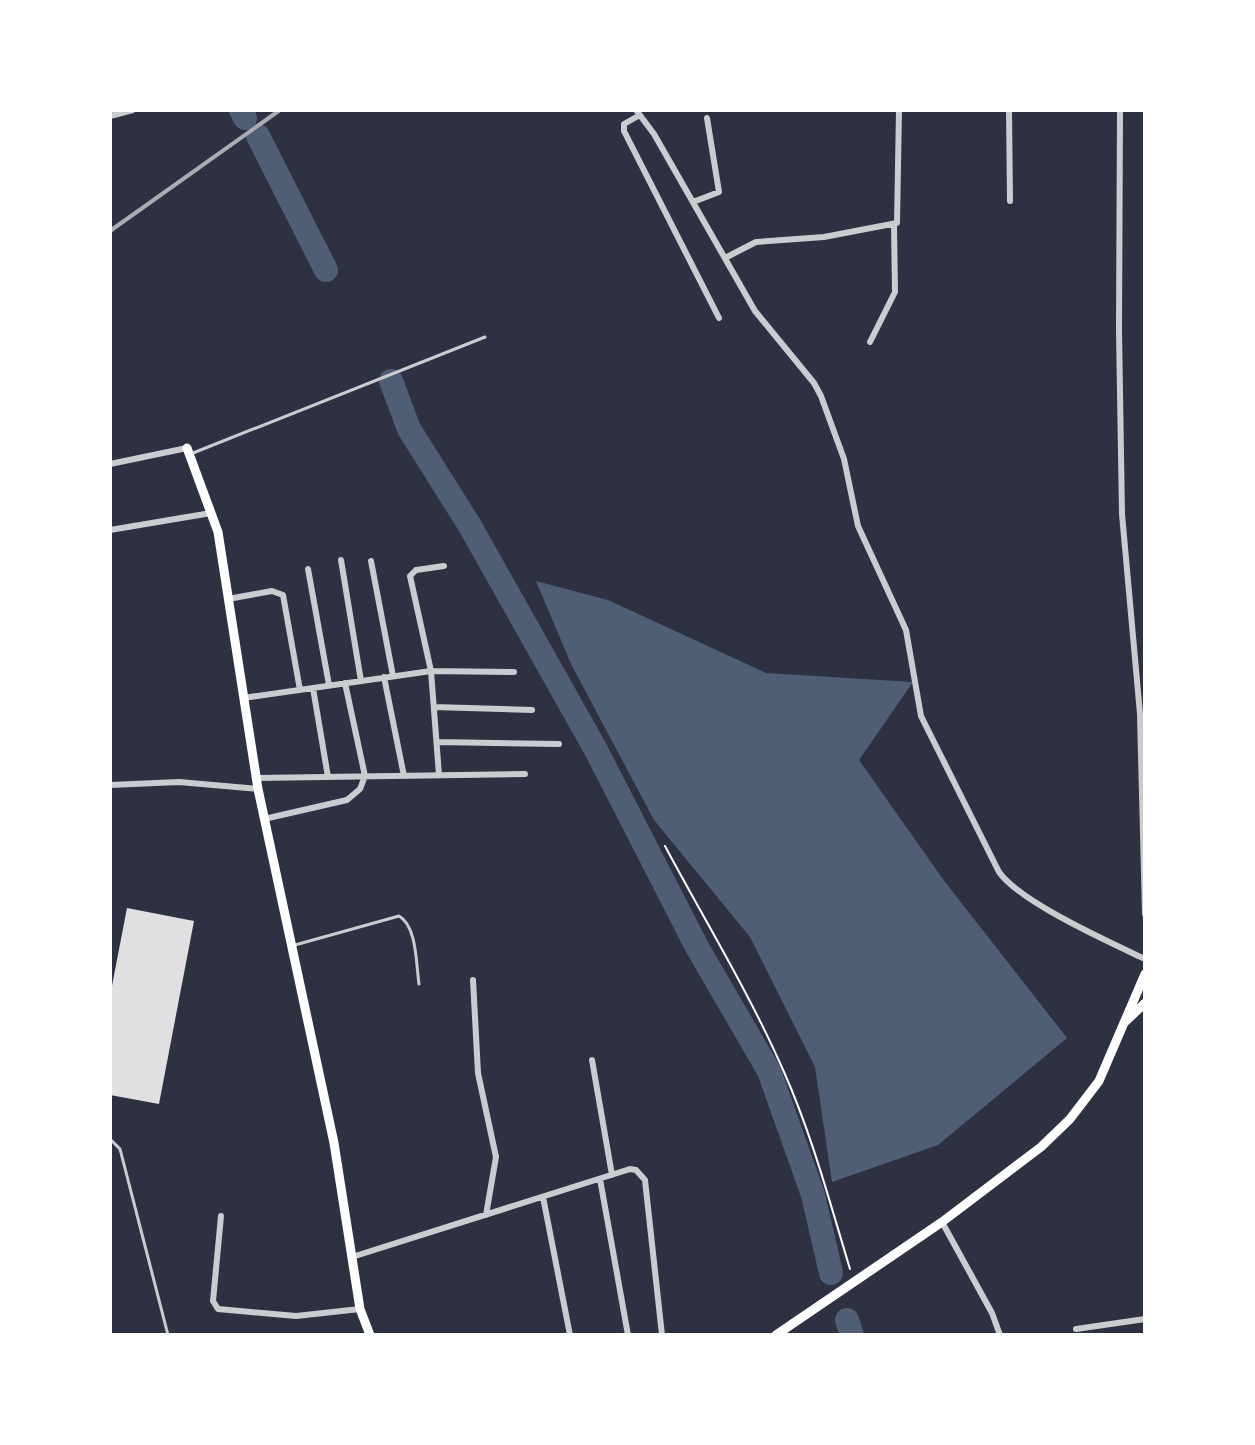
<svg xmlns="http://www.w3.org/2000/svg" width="1255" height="1445" viewBox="0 0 1255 1445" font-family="'Roboto Condensed',sans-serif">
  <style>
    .water { fill: #4f5d75 }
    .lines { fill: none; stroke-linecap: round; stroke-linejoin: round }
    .river { stroke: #4f5d75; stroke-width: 24 }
    .building { fill: #e0e0e3 }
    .path { stroke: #fff; stroke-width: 2 }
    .service { stroke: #caccd0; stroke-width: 3 }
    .minor { stroke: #caccd0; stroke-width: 6 }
    .primary { stroke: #fff; stroke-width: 9 }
    .rail { stroke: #abadb3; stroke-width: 4 }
  </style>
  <rect width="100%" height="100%" fill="#2d3142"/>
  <path class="water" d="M 536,581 L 608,600 L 766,673 L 913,682 L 859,760 L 945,882 L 1067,1038 L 938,1145 L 832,1182 L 815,1067 L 750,937 L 654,820 L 571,664 Z"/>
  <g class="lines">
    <path class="river" d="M 241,110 L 245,118
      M 258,136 L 326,270
      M 391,381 L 409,429 L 470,526 L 596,750 L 697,947 L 769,1071 L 813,1195 L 831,1273
      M 847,1320 L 852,1335"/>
  </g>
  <path class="building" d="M 127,908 L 194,921 L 159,1104 L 110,1095 L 110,996 Z"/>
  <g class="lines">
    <path class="path" d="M 665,846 C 705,921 750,994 784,1072 C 812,1135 830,1203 850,1269"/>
    <path class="service" d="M 193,453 L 485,337
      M 295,945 L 399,916 C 417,926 416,964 419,984
      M 110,1139 L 120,1149 L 168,1335"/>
    <path class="minor" d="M 636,110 L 654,134 L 755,311 L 814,383 L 821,396 L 844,459 L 858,526 L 906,630 L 921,716 L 999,872 C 1020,902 1109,942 1145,959
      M 1009,110 L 1010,201
      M 1120,110 L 1119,331 L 1122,514 L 1140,714 L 1145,914
      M 640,115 L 624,124 L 624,131 L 719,318
      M 110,116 L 133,110
      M 693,202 L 719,192 L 707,118
      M 725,258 L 756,242 L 824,237 L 897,223 L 899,110
      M 870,342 L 895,292 L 894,225
      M 110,464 L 187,448
      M 110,530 L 211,513
      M 341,560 L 361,681
      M 371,561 L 393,676
      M 308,569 L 329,685
      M 228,599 L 272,591 L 283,595 L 300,690
      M 384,677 L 404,776
      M 313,688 L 328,777
      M 243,698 L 431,671 L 514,672
      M 434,707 L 532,710
      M 437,742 L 559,744
      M 439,775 L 431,671 L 410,576 L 416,570 L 444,566
      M 256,778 L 525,774
      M 110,785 L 179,782 L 258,789
      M 264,819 L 347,800 L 360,789 L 365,776 L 345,683
      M 473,980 L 478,1073 L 496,1157 L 486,1215
      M 592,1060 L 612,1175
      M 600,1179 L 628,1335
      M 543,1197 L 570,1335
      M 221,1216 L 213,1301 L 218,1309 L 296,1316 L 360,1309
      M 942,1222 L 992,1313 L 1000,1335
      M 352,1257 L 630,1169 L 636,1170 L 645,1180 L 662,1335
      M 1076,1329 L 1145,1319"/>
    <path class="primary" d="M 187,448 L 218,532 L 258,789 L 334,1143 L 360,1309 L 370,1335
      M 1126,1021 L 1145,1003
      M 776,1335 L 942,1222 L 1041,1147 L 1070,1119 L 1099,1081 L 1145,974"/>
    <path class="rail" d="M 110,231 L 280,110"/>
  </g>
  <rect width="1255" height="1445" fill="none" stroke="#ffffff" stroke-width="224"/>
</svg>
